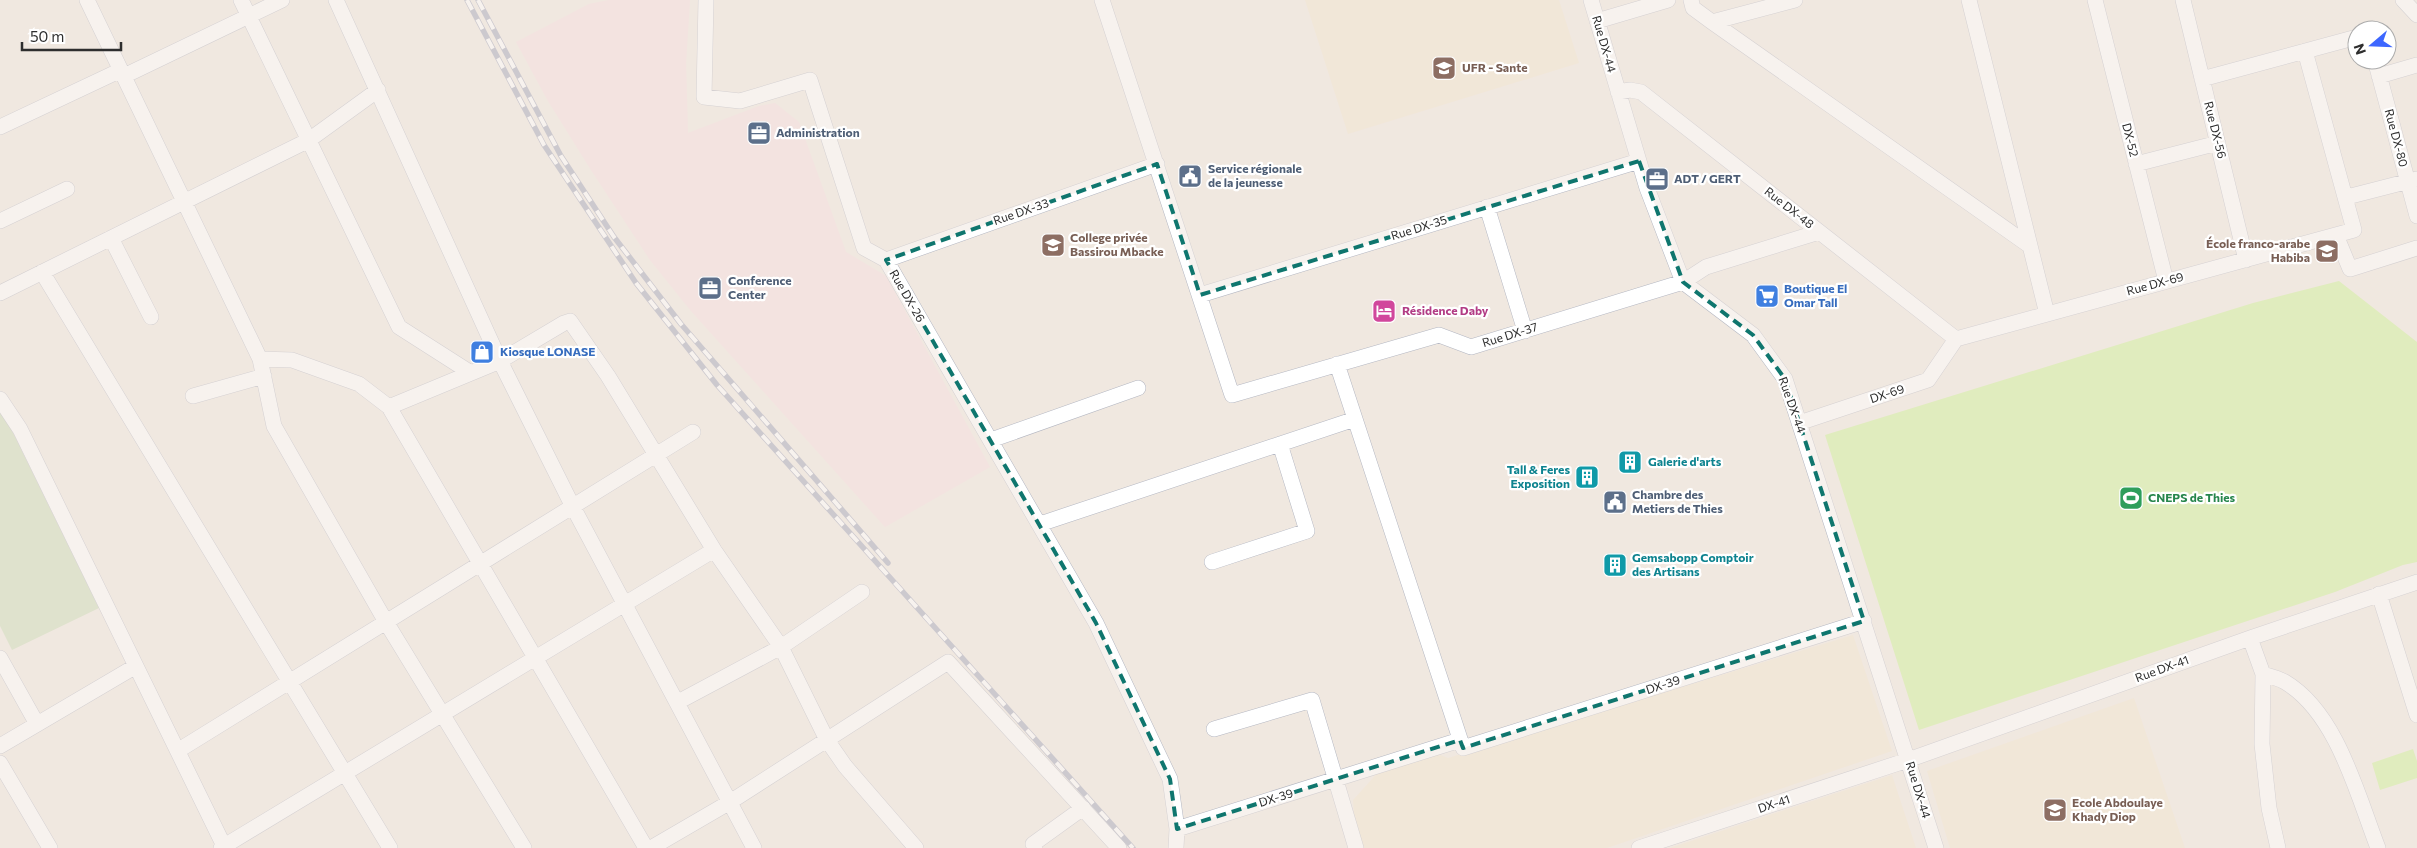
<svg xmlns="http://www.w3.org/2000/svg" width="2417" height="848" viewBox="0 0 2417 848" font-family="Commissioner,sans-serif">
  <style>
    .education { fill: #f2e6ce }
    .medical { fill: #f6dddf }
    .cemetery { fill: #c9dbb5 }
    .pitch { fill: #ccf294 }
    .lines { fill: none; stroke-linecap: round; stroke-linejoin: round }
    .minor-casing { stroke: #b4b7c2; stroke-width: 16 }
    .minor { stroke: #fff; stroke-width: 15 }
    .rail-casing { stroke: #a1a5b9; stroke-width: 5.5 }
    .rail { stroke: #fff; stroke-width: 4; stroke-dasharray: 11; stroke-linecap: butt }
    .marked { fill: none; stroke: #0f766e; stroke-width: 4; stroke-dasharray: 10 6; stroke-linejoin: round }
    .labels { text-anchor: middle; stroke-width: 4.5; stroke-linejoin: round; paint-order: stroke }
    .street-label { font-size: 12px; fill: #2e2e2e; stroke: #fff }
    .education-label { font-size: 12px; font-weight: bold; fill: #785e54; stroke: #fff; text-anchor: start }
    .service-label { font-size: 12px; font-weight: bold; fill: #4e5e75; stroke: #fff; text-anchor: start }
    .shop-label { font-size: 12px; font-weight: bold; fill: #366cbe; stroke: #fff; text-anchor: start }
    .hotel-label { font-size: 12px; font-weight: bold; fill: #b23c85; stroke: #fff; text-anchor: start }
    .culture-label { font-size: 12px; font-weight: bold; fill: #0d838f; stroke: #fff; text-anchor: start }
    .leisure-label { font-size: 12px; font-weight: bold; fill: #27864d; stroke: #fff; text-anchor: start }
  </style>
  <rect width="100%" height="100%" fill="#f0e8e0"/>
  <path class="education" d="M 1305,0 L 1559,0 L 1579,63 L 1348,134 Z
    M 1853,635 L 1892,751 L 1607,848 L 1361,848 L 1355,829 L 1353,800 L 1383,767 L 1432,752 L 1448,758 Z
    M 2134,698 L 2185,848 L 1950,848 L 1927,771 Z
    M 1892,775 L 1916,848 L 1670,848 L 1797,806 Z"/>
  <path class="medical" d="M 609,0 L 690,0 L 686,63 L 688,133 L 759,106 L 775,103 L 799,122 L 846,252 L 886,276 L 990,467 L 885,527 L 691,311 L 650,260 L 591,170 L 548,101 L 516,42 L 589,4 Z"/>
  <path class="cemetery" d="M 0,406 L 99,608 L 12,650 L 0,626 Z"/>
  <path class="pitch" d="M 2339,281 L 2417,342 L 2417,562 L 2403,565 L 2335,592 L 1919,730 L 1825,435 L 2253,303 Z
    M 2413,749 L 2417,761 L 2417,778 L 2380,790 L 2372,763 Z"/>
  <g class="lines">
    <g class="minor-casing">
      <path id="minor" d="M 87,0 L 260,359 L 274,426 L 386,622 L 524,848
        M 241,0 L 399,327 L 471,373
        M 336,0 L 500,361 L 573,507 L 754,848
        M 706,0 L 704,97 L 740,101 L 810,80 L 864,248 L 886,260 L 1096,623 L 1170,779 L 1177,829 L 1176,848
        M 1102,0 L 1232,395 L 1439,335 L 1471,347 L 1683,282 L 1706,267 L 1819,232
        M 1591,0 L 1647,188 L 1683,282 L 1753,335 L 1785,379 L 1936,848
        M 1691,0 L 1693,8 L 1712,22 L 2030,246
        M 1969,0 L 2047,314
        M 2095,0 L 2166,281
        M 2183,0 L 2246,260
        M 2403,0 L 2417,15
        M 1597,21 L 1668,0
        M 1712,22 L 1795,0
        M 2375,60 L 2417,216
        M 124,76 L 282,0
        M 2379,76 L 2417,65
        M 2202,79 L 2357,37
        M 1618,92 L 1630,90 L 1641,92 L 1956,339
        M 0,127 L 121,70
        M 2136,164 L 2218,143
        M 2347,197 L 2417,179
        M 1487,207 L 1525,331
        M 0,221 L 67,189
        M 2336,235 L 2350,269 L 2417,248
        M 111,238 L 151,317
        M 886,260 L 1157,164
        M 42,272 L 390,848
        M 0,293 L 309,140 L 378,90
        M 1200,295 L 1639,161
        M 1956,339 L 2354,230 L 2305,51
        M 260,359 L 292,360 L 359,384 L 389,407 L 646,848
        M 1337,364 L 1463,748 L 1864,621
        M 193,396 L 264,376
        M 0,399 L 20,429 L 225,848
        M 389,407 L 500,361 L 564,323 L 570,321 L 608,376 L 714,550 L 781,647 L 827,740 L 845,766 L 916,848
        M 1799,423 L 1928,380 L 1956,339
        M 991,440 L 1138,388
        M 1040,524 L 1355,419
        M 1212,562 L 1307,531 L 1280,444
        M 2379,594 L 2417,715
        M 2250,638 L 2263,674 L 2262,744 L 2269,808 L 2278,848
        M 0,658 L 37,724
        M 2263,674 C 2270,676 2278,678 2285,682 C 2337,713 2357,794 2378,848
        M 678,702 L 781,647 L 862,592
        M 1214,729 L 1312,700 L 1356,848
        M 0,746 L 136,666
        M 179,750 L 693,432
        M 0,763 L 50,848
        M 1177,829 L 1460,740
        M 221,848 L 714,550
        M 651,848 L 730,802 L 948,662 L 1119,848
        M 1035,848 L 1033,844 L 1083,808
        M 1639,848 L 1908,760 L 2250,638 L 2417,582"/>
    </g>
    <use href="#minor" class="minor"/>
    <g class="rail-casing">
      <path id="rail" d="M 467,0 L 544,145 L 636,283 L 717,385 L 1133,848
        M 478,0 L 561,156 L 614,237 L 681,324 L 888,563"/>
    </g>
    <use href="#rail" class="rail"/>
  </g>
  <path d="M0 0H2417V848H0ZM 1639,161 L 1683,282 L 1753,335 L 1785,379 L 1864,621 L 1463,748 L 1460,740 L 1177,829 L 1170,779 L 1096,623 L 886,260 L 1157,164 L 1200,295 Z" fill="#f0e8e0" fill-opacity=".55" fill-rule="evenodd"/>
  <path class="marked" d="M 1639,161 L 1683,282 L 1753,335 L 1785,379 L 1864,621 L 1463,748 L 1460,740 L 1177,829 L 1170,779 L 1096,623 L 886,260 L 1157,164 L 1200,295 Z"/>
  <defs>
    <g id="university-square" transform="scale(1.25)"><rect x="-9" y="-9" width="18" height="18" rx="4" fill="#8d6e63" stroke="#fff"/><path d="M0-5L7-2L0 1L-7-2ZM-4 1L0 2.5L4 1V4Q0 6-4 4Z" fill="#fff"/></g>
    <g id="office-square" transform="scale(1.25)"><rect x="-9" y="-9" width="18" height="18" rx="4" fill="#5c6f8a" stroke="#fff"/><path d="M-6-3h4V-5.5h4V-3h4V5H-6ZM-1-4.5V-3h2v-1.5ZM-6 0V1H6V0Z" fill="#fff"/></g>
    <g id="civic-square" transform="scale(1.25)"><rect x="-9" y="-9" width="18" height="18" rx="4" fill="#5c6f8a" stroke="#fff"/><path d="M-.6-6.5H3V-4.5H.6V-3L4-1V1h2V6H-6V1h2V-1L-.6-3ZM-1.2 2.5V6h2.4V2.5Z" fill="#fff"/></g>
    <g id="school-square" transform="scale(1.25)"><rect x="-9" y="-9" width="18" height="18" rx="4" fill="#8d6e63" stroke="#fff"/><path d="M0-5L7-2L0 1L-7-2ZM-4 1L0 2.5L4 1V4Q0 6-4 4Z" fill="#fff"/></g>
    <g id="supermarket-square" transform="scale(1.25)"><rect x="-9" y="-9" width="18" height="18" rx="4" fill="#3f7fe0" stroke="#fff"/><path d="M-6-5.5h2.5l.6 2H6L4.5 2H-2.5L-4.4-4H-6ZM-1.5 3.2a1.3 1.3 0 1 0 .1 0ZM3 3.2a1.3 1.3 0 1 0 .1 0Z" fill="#fff"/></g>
    <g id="hotel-square" transform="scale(1.25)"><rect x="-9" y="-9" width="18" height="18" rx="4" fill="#d1479c" stroke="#fff"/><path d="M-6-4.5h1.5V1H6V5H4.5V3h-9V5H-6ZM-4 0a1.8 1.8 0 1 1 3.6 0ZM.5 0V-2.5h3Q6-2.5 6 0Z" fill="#fff"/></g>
    <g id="shop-square" transform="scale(1.25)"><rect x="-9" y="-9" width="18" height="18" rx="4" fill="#3f7fe0" stroke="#fff"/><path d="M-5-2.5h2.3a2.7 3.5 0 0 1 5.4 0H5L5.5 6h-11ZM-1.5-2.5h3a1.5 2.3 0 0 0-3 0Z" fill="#fff"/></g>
    <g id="building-square" transform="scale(1.25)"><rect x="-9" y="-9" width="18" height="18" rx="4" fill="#0f9aa8" stroke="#fff"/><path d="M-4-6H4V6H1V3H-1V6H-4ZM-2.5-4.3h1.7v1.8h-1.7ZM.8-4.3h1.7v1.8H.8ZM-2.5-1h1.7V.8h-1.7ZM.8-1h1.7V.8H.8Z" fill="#fff"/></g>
    <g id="stadium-square" transform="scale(1.25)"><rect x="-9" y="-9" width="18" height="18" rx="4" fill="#2e9e5b" stroke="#fff"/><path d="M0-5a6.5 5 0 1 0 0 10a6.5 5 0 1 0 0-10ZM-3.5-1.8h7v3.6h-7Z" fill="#fff"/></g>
  </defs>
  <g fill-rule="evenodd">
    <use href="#university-square" x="1444" y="68"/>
    <use href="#office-square" x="759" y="133"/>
    <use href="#civic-square" x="1190" y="176"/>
    <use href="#office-square" x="1657" y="179"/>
    <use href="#school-square" x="1053" y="245"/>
    <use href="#school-square" x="2327" y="251"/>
    <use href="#office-square" x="710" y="288"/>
    <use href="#supermarket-square" x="1767" y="296"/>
    <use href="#hotel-square" x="1384" y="311"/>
    <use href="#shop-square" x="482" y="352"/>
    <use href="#building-square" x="1630" y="462"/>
    <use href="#building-square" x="1587" y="477"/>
    <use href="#stadium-square" x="2131" y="498"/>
    <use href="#civic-square" x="1615" y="502"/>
    <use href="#building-square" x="1615" y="565"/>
    <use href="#school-square" x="2055" y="810"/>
  </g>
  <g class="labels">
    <g class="street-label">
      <text transform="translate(1604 44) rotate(74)" y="4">Rue DX-44</text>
      <text transform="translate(2215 130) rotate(76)" y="4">Rue DX-56</text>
      <text transform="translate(2396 138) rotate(75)" y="4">Rue DX-80</text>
      <text transform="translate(2130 140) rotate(76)" y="4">DX-52</text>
      <text transform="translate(1789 208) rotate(38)" y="4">Rue DX-48</text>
      <text transform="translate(1021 212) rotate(-19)" y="4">Rue DX-33</text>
      <text transform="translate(1419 228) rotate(-17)" y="4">Rue DX-35</text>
      <text transform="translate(2155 284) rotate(-15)" y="4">Rue DX-69</text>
      <text transform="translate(907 296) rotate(60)" y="4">Rue DX-26</text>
      <text transform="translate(1510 335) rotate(-17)" y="4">Rue DX-37</text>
      <text transform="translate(1887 394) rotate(-18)" y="4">DX-69</text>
      <text transform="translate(1792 405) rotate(70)" y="4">Rue DX-44</text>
      <text transform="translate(2162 669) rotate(-20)" y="4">Rue DX-41</text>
      <text transform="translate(1663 685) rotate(-18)" y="4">DX-39</text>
      <text transform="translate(1918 790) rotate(73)" y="4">Rue DX-44</text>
      <text transform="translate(1276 798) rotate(-17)" y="4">DX-39</text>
      <text transform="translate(1774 804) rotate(-18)" y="4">DX-41</text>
    </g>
    <g class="education-label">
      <text x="1462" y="72">UFR - Sante</text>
      <text x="1070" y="242">College privée<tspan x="1070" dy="14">Bassirou Mbacke</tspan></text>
      <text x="2310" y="248" text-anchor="end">École franco-arabe<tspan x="2310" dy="14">Habiba</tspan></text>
      <text x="2072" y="807">Ecole Abdoulaye<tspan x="2072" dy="14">Khady Diop</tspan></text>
    </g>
    <g class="service-label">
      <text x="776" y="137">Administration</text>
      <text x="1208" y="173">Service régionale<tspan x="1208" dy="14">de la jeunesse</tspan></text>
      <text x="1674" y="183">ADT / GERT</text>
      <text x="728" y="285">Conference<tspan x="728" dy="14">Center</tspan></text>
      <text x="1632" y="499">Chambre des<tspan x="1632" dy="14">Metiers de Thies</tspan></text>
    </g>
    <g class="shop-label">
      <text x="1784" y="293">Boutique El<tspan x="1784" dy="14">Omar Tall</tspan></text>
      <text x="500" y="356">Kiosque LONASE</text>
    </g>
    <g class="hotel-label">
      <text x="1402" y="315">Résidence Daby</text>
    </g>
    <g class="culture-label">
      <text x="1648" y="466">Galerie d'arts</text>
      <text x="1570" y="474" text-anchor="end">Tall &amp; Feres<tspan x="1570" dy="14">Exposition</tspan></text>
      <text x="1632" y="562">Gemsabopp Comptoir<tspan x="1632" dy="14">des Artisans</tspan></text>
    </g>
    <g class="leisure-label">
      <text x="2148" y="502">CNEPS de Thies</text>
    </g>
  </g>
  <g transform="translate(2372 45) rotate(251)"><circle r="24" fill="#ffffff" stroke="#ababab"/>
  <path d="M0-4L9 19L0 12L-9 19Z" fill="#3d67ff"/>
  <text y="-8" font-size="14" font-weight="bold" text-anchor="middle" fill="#2e2e2e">N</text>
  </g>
  <path d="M22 42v8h99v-8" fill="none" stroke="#2e2e2e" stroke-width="2.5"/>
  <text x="30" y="42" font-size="15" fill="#2e2e2e" stroke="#ffffff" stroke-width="4" paint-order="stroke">50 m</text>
</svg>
